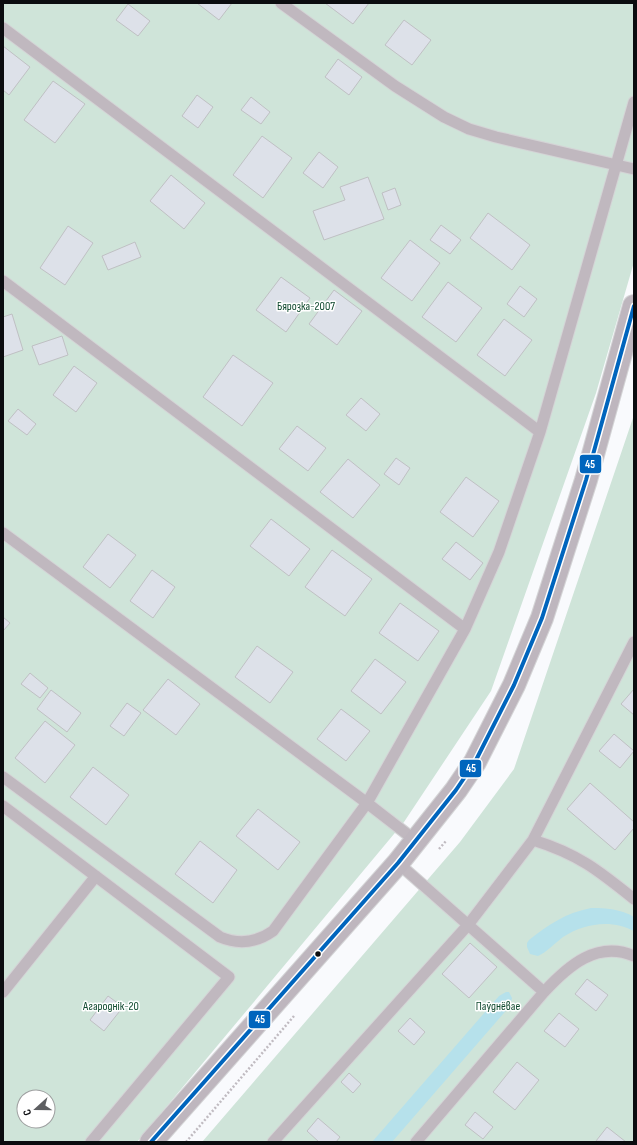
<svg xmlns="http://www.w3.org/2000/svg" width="637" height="1145" viewBox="0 0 637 1145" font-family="'Sofia Sans Condensed',sans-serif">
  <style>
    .green { fill: #cfe4d9; fill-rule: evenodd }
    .water { fill: #b6e1eb }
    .building { fill: #dde1e9; stroke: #bfc0c3 }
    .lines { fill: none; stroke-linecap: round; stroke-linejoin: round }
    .lane-casing { stroke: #d4d4d6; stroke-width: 13 }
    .secondary-casing { stroke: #d4d4d6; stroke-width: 24 }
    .path { stroke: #c0bbc1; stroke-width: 2.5; stroke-dasharray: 2 2; stroke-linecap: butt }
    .lane { stroke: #c0b8bf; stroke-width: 11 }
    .secondary { stroke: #beb6be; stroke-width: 22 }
    .bus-1-casing { stroke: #fff; stroke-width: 7 }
    .bus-1 { stroke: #0065bd; stroke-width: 4 }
    .bus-dot { fill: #0b0c0f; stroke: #fff; stroke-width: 1.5 }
    .labels { text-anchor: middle; stroke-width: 3; stroke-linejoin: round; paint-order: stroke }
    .park-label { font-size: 12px; fill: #0f492e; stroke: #fff }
    .line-badge { stroke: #fff; stroke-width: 1.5 }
    .badge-label { font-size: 11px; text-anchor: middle; font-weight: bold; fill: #fff }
  </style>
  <rect width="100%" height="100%" fill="#f9fafd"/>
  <path class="green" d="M 3,3 L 634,3 L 634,262 L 596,393 L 491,691 L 404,822 L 137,1142 L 3,1142 ZM 24,1097 L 48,1097 L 48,1121 L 24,1121 Z
    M 634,415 L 634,1142 L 202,1142 L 460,842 L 514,769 Z"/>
  <path class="water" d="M 591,908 C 606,908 621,909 634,917 L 634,931 C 612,919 584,923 563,937 C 555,943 547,952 538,956 L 530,954 L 527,947 L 527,943 L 529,940 C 549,924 566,913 591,908 Z
    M 506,992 L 509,992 L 512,998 L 510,1006 L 392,1142 L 372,1142 L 499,996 Z"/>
  <path class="building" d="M 197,3 L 232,3 L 219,20 Z
    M 325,3 L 369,3 L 353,24 Z
    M 128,4 L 150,21 L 138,36 L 116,20 Z
    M 404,20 L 431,40 L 412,65 L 385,45 Z
    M 3,46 L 30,67 L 9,95 L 3,90 Z
    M 338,59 L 362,77 L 349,95 L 325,77 Z
    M 53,81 L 85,104 L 55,143 L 24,120 Z
    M 197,95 L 213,107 L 198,128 L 182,116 Z
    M 251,97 L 270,112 L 261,124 L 241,110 Z
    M 262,136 L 292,158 L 263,198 L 233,175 Z
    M 319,152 L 338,167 L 323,188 L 303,173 Z
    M 171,175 L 205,203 L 184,229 L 150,201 Z
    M 368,177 L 384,219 L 324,240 L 313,211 L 345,200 L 340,187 Z
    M 395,188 L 401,205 L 388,210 L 382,193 Z
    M 488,213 L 530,245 L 512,270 L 470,238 Z
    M 441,225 L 461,240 L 450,254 L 430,240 Z
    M 68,226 L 93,243 L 65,285 L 40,268 Z
    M 410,240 L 440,263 L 412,301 L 381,278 Z
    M 135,242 L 141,257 L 108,270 L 102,256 Z
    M 281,277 L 310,298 L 286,332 L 256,310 Z
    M 448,282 L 482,308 L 456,342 L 422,317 Z
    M 520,286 L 537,299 L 524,317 L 507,304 Z
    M 334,290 L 362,311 L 337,345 L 309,324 Z
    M 12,314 L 23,350 L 3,357 L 3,317 Z
    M 504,319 L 532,340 L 505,376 L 477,355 Z
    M 62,336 L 68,355 L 39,365 L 32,346 Z
    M 233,355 L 273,383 L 242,426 L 203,397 Z
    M 74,366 L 97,383 L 76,412 L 53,395 Z
    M 361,398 L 380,414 L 366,431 L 346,415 Z
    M 18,409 L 36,424 L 27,435 L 8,421 Z
    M 297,426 L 326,448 L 308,471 L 279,449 Z
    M 396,458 L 410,468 L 399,485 L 384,474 Z
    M 348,459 L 380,485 L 353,518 L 320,492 Z
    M 466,477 L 499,501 L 473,537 L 440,512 Z
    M 271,519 L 310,549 L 289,576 L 250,546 Z
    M 108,534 L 136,555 L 110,588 L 83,567 Z
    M 456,542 L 483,563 L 470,580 L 442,559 Z
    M 332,550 L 372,579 L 345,616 L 305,587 Z
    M 152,570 L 175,587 L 153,618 L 130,601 Z
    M 400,603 L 439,631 L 418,661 L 379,633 Z
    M 3,617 L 10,623 L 3,631 Z
    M 257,646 L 293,672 L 270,703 L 235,677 Z
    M 375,659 L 406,682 L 381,714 L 351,691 Z
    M 30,673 L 48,688 L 40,698 L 21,684 Z
    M 168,679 L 200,704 L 176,735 L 143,710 Z
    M 634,689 L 634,715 L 621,704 Z
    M 51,690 L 81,713 L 67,732 L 37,709 Z
    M 127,703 L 141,713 L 124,736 L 110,726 Z
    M 341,709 L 370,731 L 346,761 L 317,739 Z
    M 45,721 L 75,745 L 45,783 L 15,758 Z
    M 614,734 L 634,751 L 620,768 L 599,751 Z
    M 93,767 L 129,795 L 106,825 L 70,797 Z
    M 590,783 L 634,822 L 634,828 L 615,850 L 567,809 Z
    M 258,809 L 300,842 L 278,870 L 236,836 Z
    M 200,841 L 237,870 L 213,903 L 175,874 Z
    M 470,943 L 497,967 L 469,998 L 442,974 Z
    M 587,979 L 608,995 L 596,1011 L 575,994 Z
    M 108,996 L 123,1007 L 104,1031 L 90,1020 Z
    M 559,1013 L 579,1029 L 565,1047 L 544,1031 Z
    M 410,1018 L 425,1032 L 414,1045 L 398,1031 Z
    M 517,1062 L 539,1080 L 515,1110 L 493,1092 Z
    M 349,1073 L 361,1084 L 353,1093 L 341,1082 Z
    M 475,1112 L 493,1127 L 483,1139 L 465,1125 Z
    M 318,1118 L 340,1137 L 336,1142 L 319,1142 L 307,1131 Z
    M 607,1127 L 626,1142 L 596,1141 Z"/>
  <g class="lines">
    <g class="lane-casing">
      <path id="lane" d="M 281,3 L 395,86 L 444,117 L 469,129 L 496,137 L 634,169
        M 3,28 L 540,432
        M 3,281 L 465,629
        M 3,533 L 367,803 L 416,841
        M 3,777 L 220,937 C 239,945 256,943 273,931 L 367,803 L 465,629 L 499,552 L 540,432 L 634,102
        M 3,806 L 229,977 L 91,1142
        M 533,840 L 634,642
        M 398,863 L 544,992 C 568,966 597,940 634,956
        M 3,992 L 96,876
        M 273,1142 L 468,925 L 533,840 C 578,854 598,870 634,899
        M 416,1142 L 544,992"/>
    </g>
    <g class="secondary-casing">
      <path id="secondary" d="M 151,1142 L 398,863 L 456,790 L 475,762 L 514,685 L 542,618 L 586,480 L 634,306"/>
    </g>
    <path class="path" d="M 439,849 L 446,841
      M 186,1142 L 294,1016"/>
    <use href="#lane" class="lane"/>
    <use href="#secondary" class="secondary"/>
    <g class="bus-1-casing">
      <path id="bus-1" d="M 151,1142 L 398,863 L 456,790 L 475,762 L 514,685 L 542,618 L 586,480 L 634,306"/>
    </g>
    <use href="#bus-1" class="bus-1"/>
  </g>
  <circle class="bus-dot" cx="318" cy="954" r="3.5"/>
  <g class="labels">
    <g class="park-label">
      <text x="306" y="310">Бярозка-2007</text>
      <text x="111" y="1010">Агароднік-20</text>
      <text x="498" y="1010">Паўднёвае</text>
    </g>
  </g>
  <g class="line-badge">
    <rect x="579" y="454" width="23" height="20" rx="4" fill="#0065bd"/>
    <rect x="459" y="759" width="23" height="19" rx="4" fill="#0065bd"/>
    <rect x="248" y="1010" width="23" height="19" rx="4" fill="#0065bd"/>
  </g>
  <g class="badge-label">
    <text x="590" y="468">45</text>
    <text x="471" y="772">45</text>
    <text x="260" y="1023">45</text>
  </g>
  <rect width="637" height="1145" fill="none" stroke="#0b0c0f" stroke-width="8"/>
  <g transform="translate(36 1109) rotate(249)"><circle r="19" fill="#ffffff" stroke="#9d9e9f"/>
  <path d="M0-3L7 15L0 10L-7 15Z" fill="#5e5f62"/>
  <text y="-6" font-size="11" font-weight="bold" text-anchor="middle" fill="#0b0c0f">С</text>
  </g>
</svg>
